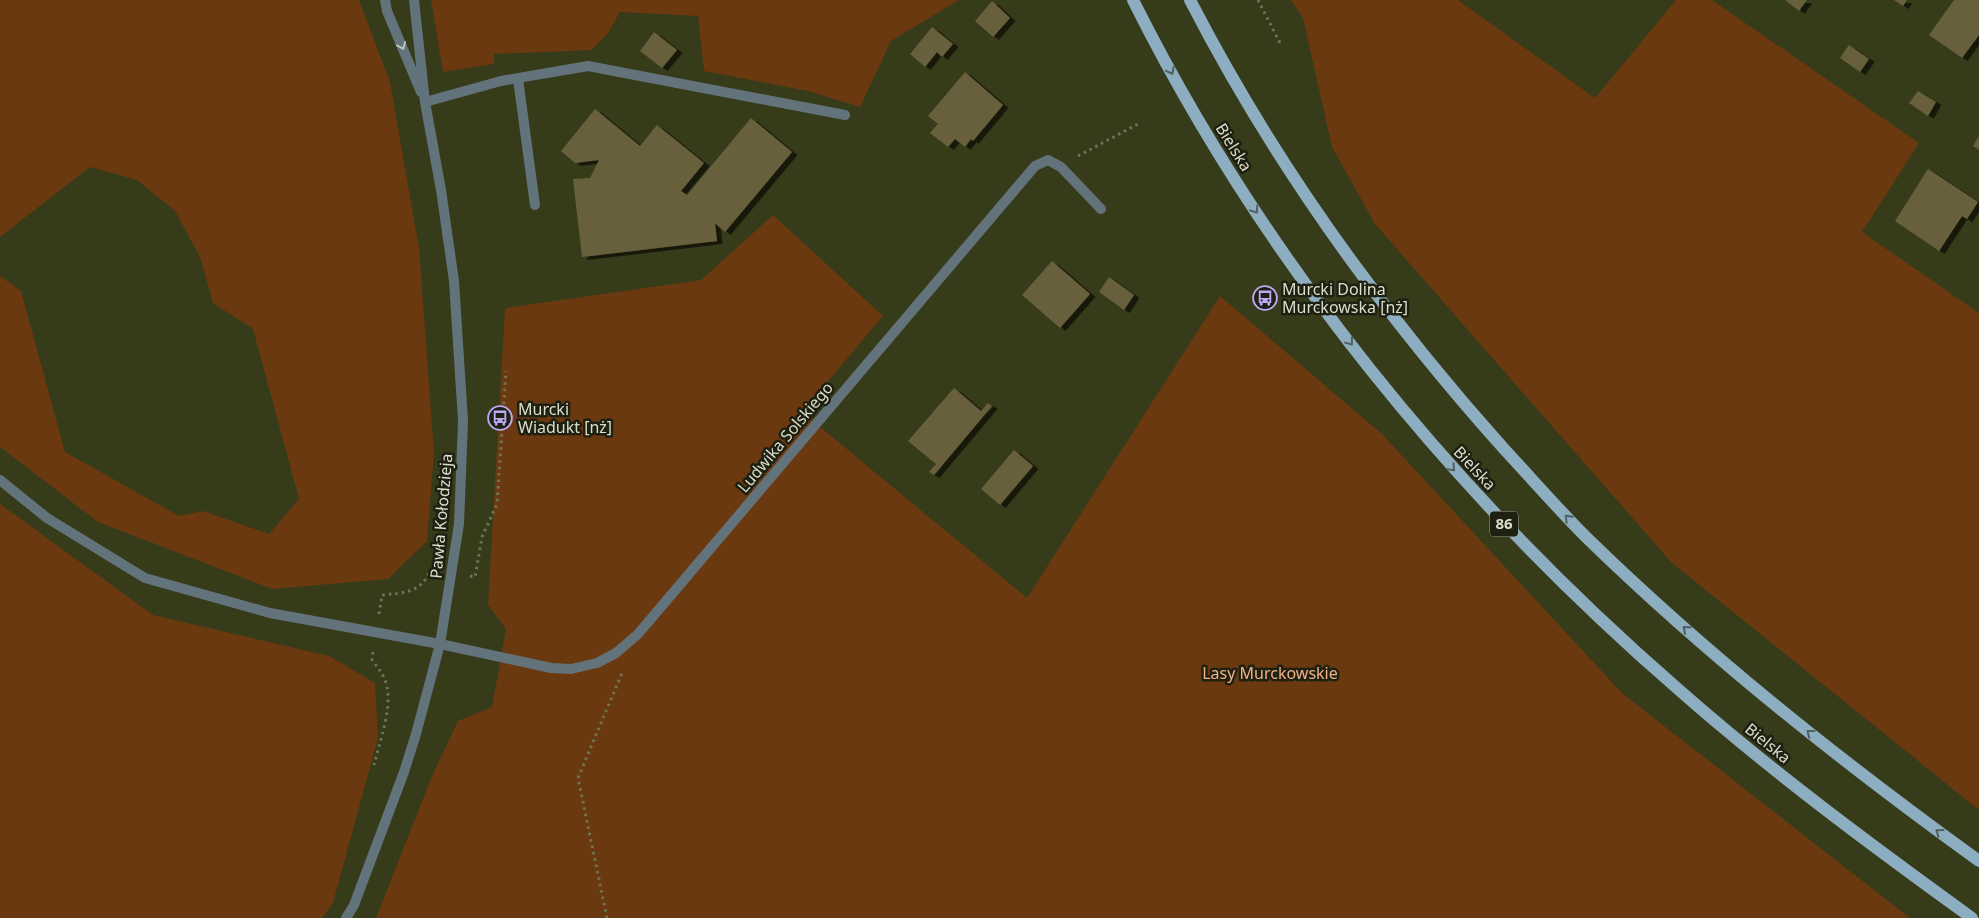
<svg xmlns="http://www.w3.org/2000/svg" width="1979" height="918" viewBox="0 0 1979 918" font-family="'Noto Sans',sans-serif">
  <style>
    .green { fill: #6a3910 }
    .building { fill: #685f3d; filter: url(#shadow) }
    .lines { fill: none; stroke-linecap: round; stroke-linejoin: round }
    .path { stroke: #707457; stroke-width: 3; stroke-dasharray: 2.5 4; stroke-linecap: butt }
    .service { stroke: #63737c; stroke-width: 10 }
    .minor { stroke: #63737c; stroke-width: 10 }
    .tertiary { stroke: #63737c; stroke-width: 10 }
    .primary { stroke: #8dadc0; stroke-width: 12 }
    .oneway { stroke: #bdc3b7 }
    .oneway2 { stroke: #505f60 }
    .labels { text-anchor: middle; stroke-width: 5; stroke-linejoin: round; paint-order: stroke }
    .shield { fill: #1e2012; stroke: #a2a594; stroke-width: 1 }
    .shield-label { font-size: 15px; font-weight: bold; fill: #dbdecb }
    .street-label { font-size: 16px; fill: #dbdecb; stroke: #1e2012 }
    .poi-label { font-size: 16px; fill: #dbdecb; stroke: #1e2012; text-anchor: start }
    .park-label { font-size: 16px; fill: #f2b184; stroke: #1e2012 }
  </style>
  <defs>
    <filter id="shadow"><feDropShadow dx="5.5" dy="3" stdDeviation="0" flood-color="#0009"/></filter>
  </defs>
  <rect width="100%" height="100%" fill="#363b19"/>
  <path class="green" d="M 0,0 L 359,0 L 390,82 L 419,248 L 434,453 L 427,541 L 388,579 L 272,589 L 98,522 L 0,447 L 0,276 L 21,291 L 65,452 L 179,516 L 203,511 L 269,534 L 299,499 L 253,329 L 213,303 L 200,257 L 175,211 L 137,180 L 90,167 L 0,237 Z
    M 431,0 L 959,0 L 891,41 L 860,107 L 808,91 L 704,71 L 698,16 L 620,12 L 608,33 L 592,50 L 494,54 L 494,64 L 443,72 Z
    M 1291,0 L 1458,0 L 1595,98 L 1676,0 L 1712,0 L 1919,143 L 1862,232 L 1979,313 L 1979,810 L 1671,562 L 1375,224 L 1332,147 L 1303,18 Z
    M 773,215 L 883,316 L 802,412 L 1027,598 L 1220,296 L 1382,434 L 1622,693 L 1910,918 L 376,918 L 432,776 L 458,721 L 492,707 L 506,629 L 488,605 L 505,308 L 701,280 Z
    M 0,504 L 153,615 L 329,656 L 375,683 L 378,738 L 333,903 L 322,918 L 0,918 Z"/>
  <path class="building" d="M 1785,0 L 1807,0 L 1799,11 Z
    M 1894,0 L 1907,0 L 1903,6 Z
    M 1954,0 L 1979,0 L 1979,35 L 1962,58 L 1929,35 Z
    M 992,1 L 1010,18 L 993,37 L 975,21 Z
    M 932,27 L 953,44 L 942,57 L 937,52 L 925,67 L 910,54 Z
    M 654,32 L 677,50 L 662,68 L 640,51 Z
    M 1849,45 L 1869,59 L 1860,72 L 1840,58 Z
    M 965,72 L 1003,105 L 973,141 L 971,139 L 965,147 L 955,139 L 948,147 L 930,133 L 938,124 L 928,116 Z
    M 1918,91 L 1936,102 L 1928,116 L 1909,103 Z
    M 595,109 L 640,146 L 657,125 L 704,163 L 681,191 L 687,195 L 751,118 L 792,152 L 725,232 L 715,223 L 717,241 L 582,257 L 573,179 L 590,178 L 599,160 L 575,163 L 561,151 Z
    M 1979,136 L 1979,150 L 1973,146 Z
    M 1928,169 L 1978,202 L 1967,219 L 1962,216 L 1939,251 L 1895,221 Z
    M 1052,261 L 1090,294 L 1060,328 L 1022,295 Z
    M 1109,277 L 1134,295 L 1124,310 L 1099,292 Z
    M 954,388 L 981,411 L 988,403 L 992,406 L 934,475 L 929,472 L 936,464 L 908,441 Z
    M 1014,450 L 1033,466 L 1000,505 L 981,489 Z"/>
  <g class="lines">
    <path class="path" d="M 1258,0 L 1280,43
      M 1078,156 L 1138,124
      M 470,576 L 475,577 L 482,537 L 497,504 L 506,371
      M 379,614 L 382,595 C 402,593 420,593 429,573
      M 373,652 L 372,660 C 379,669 385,676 387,687 C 392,709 379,744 374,765
      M 607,918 L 578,778 L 622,673"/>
    <path class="service" d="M 518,79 L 535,205
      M 425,102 L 501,81 L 588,66 L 845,115
      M 0,480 L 47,518 L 145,578 L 270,613 L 440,644"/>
    <path class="minor" d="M 440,644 L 551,668 L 571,669 L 597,663 L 616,653 L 638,634 L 1035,166 L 1048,160 L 1061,167 L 1101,209"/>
    <path class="tertiary" d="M 385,0 L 387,11 L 421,92
      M 346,918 L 354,905 L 404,772 L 416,734 L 440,644 L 459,524 L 463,421 L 454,281 L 441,190 L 425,102 L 414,0"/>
    <path class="primary" d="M 1133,0 C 1265,264 1456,496 1678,689 C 1771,771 1871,845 1972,918
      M 1190,0 C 1274,163 1383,314 1505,450 C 1532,479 1558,509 1586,537 C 1708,656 1841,761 1979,861"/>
  </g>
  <defs><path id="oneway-chevron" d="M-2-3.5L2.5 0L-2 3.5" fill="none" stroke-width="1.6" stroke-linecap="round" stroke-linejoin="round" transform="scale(1.25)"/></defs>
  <use class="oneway" href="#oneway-chevron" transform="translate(402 46) rotate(68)"/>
  <g class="oneway2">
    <use href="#oneway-chevron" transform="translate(1171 71) rotate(62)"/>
    <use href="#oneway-chevron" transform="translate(1255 210) rotate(56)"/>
    <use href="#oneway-chevron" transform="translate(1350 342) rotate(53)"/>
    <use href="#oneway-chevron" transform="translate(1452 468) rotate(47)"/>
    <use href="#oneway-chevron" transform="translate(1568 518) rotate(-134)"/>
    <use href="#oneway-chevron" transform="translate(1686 629) rotate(-139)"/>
    <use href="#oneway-chevron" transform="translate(1810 733) rotate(-142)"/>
    <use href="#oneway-chevron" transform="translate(1939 832) rotate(-144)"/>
  </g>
  <defs>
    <g id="bus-ring" transform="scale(1.25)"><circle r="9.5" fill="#1e2012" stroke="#bda9f5" stroke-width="1.5"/><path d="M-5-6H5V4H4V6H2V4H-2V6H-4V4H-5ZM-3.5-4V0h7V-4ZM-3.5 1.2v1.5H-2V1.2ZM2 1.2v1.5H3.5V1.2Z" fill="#bda9f5"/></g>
  </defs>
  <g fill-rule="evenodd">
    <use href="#bus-ring" x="1265" y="298"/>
    <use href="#bus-ring" x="500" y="418"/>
  </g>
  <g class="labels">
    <rect class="shield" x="1490" y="511.5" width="28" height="25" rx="4"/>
    <g class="shield-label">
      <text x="1504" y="529">86</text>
    </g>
    <g class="street-label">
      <text transform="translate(1234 147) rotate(58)" y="6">Bielska</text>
      <text transform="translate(785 437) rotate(-50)" y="6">Ludwika Solskiego</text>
      <text transform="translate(1475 468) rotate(47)" y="6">Bielska</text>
      <text transform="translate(441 516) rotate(-85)" y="6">Pawła Kołodzieja</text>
      <text transform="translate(1768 743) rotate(39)" y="6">Bielska</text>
    </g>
    <g class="poi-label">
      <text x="1282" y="295">Murcki Dolina<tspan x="1282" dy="18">Murckowska [nż]</tspan></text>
      <text x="518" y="415">Murcki<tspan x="518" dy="18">Wiadukt [nż]</tspan></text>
    </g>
    <g class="park-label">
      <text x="1270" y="679">Lasy Murckowskie</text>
    </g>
  </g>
</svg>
